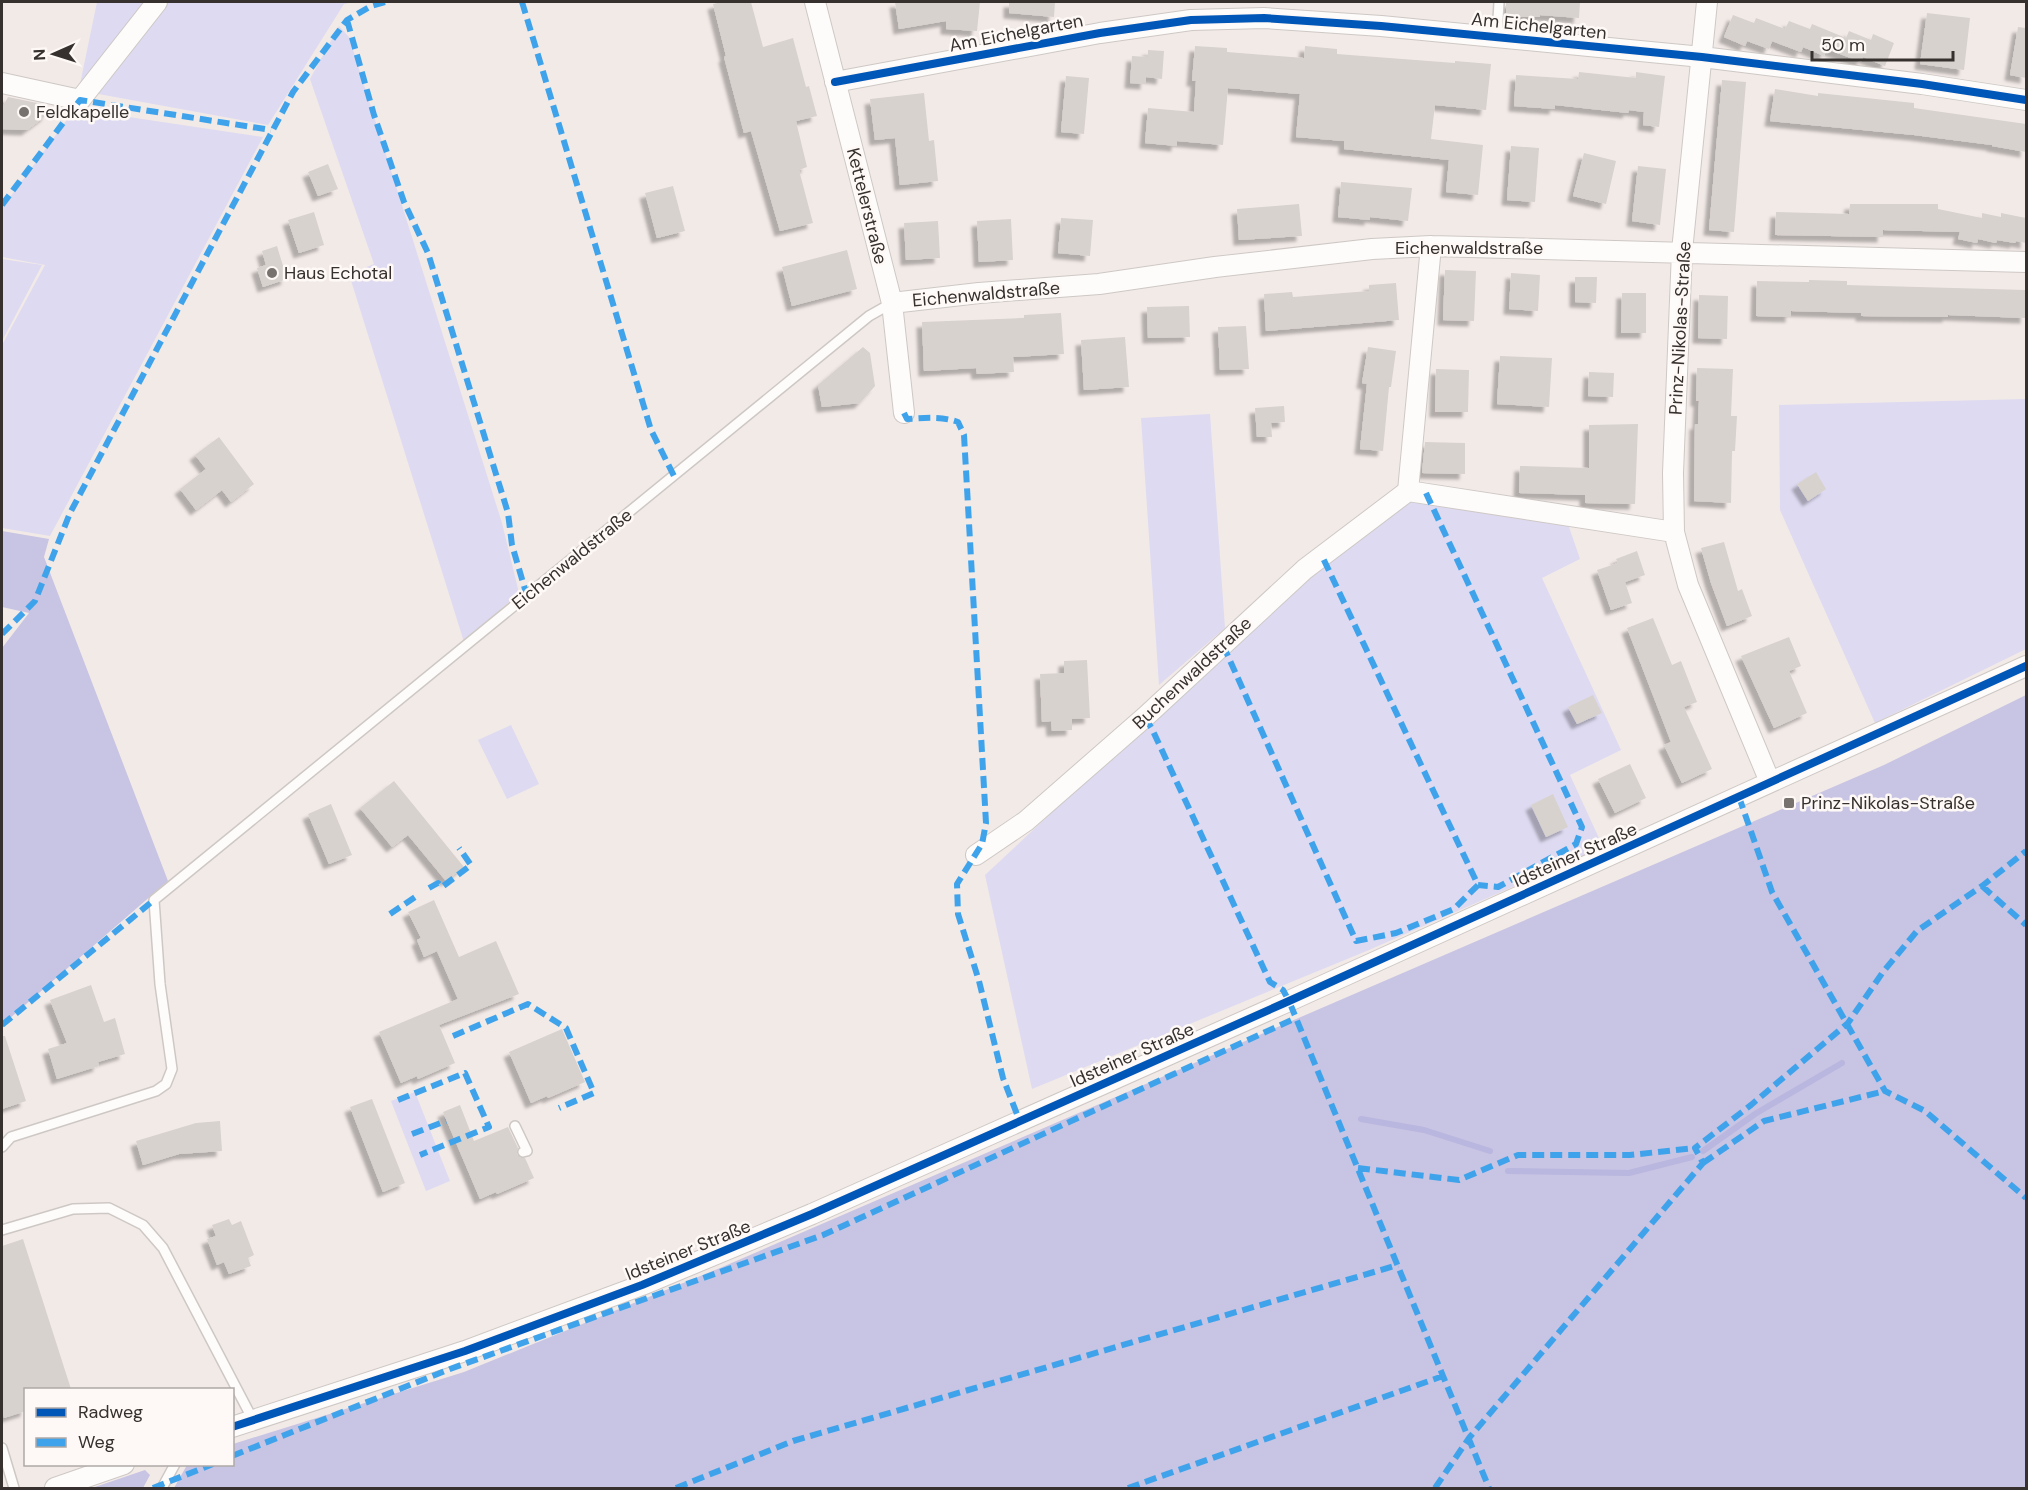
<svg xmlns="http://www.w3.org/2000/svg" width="2028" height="1490" viewBox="0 0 2028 1490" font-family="'DM Sans',sans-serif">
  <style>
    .green { fill: #dedaf1 }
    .forest { fill: #c8c4e3 }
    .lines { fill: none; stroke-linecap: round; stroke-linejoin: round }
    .stream { stroke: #b9b6df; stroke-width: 6 }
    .building { fill: #d8d2cf; filter: url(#shadow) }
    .service-casing { stroke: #cec8c5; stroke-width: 12 }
    .minor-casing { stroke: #cec8c5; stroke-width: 22 }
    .service { stroke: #fdfcfb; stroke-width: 9 }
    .minor { stroke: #fdfcfb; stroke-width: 20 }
    .quiet { stroke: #3fa3eb; stroke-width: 6; stroke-dasharray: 12 6; stroke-linecap: butt }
    .cycleway-casing { stroke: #fef9f6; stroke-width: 11 }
    .cycleway { stroke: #0057b8; stroke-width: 8 }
    .poi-dot { fill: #78726f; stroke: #fef9f6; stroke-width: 2 }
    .labels { text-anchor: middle; stroke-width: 5; stroke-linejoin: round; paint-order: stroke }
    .street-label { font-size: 18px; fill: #36312e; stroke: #fef9f6 }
    .poi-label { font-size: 18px; fill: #36312e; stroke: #fef9f6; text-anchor: start }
  </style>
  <defs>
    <filter id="shadow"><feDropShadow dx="-5.5" dy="5.5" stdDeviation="1.5" flood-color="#0004"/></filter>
  </defs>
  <rect width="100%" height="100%" fill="#f2eae7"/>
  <path class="green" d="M 97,2 L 146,2 L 78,94 Z
    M 162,2 L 354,2 L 344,4 L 268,125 L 93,93 Z
    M 339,26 L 349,37 L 502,523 L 519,593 L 464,642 L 349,274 L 374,264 L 310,79 Z
    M 75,109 L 263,137 L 50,536 L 2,528 L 2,345 L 45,265 L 2,257 L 2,208 Z
    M 2,259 L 42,265 L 2,341 Z
    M 2026,399 L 2026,649 L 1875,723 L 1780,510 L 1779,405 Z
    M 1210,414 L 1225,628 L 1159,685 L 1141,418 Z
    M 1413,497 L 1568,524 L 1580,559 L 1542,578 L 1621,750 L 1570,775 L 1603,847 L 1369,950 L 1032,1089 L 985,875 L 1311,570 Z
    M 511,725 L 539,784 L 507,799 L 478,740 Z
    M 415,1092 L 450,1181 L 426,1191 L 391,1101 Z"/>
  <path class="forest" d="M 2,531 L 49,539 L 44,557 L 168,881 L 2,1025 L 2,648 L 29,613 L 2,607 Z
    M 2026,695 L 2026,1488 L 174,1488 L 187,1465 L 232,1464 L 233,1444 L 464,1372 L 720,1268 L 1884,765 Z
    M 145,1470 L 150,1475 L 143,1488 L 92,1488 Z"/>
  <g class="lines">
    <path class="stream" d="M 1361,1119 L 1424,1130 L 1490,1151
      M 1703,1151 L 1755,1114 L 1842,1063
      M 1508,1171 L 1629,1173 L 1692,1157"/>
  </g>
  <path class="building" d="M 721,2 L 751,2 L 763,47 L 793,38 L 806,87 L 809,86 L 817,116 L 796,121 L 807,167 L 799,170 L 813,223 L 780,231 L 751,131 L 744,133 L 724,57 L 726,56 L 713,4 Z
    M 895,2 L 980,2 L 977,31 L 946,29 L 946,21 L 899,29 Z
    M 1009,2 L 1055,2 L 1054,17 L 1009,13 Z
    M 1506,2 L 1580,2 L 1579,18 L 1540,15 L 1540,17 L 1506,17 Z
    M 1927,13 L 1970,18 L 1964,70 L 1920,64 Z
    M 1733,15 L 1754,23 L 1756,18 L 1785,29 L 1789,21 L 1810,29 L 1812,24 L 1846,38 L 1849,31 L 1871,40 L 1873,34 L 1894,43 L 1885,66 L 1863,57 L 1861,62 L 1827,49 L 1824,56 L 1803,47 L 1801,52 L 1772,41 L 1769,49 L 1747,41 L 1745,46 L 1724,37 Z
    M 2018,27 L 2026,28 L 2026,78 L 2010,75 Z
    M 1195,46 L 1227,48 L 1227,52 L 1304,58 L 1305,46 L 1337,49 L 1337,54 L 1455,63 L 1455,61 L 1491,64 L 1486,110 L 1435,105 L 1431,139 L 1483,145 L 1478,195 L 1446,192 L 1449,160 L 1344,149 L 1344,141 L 1296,137 L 1300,94 L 1228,88 L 1223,145 L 1177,141 L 1177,146 L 1145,143 L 1148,108 L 1194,112 L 1196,81 L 1192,81 Z
    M 1148,50 L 1164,51 L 1162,79 L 1146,77 L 1146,84 L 1130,83 L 1132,56 L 1148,57 Z
    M 1579,72 L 1636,78 L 1636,72 L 1665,76 L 1659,127 L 1643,125 L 1644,112 L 1629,110 L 1628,113 L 1555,105 L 1555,109 L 1514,106 L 1516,75 L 1578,79 Z
    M 1066,76 L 1089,78 L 1084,134 L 1061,132 Z
    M 1722,80 L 1746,82 L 1734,232 L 1709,230 Z
    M 1775,89 L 1818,96 L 1818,93 L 1914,103 L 1914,108 L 2026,124 L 2026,152 L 1992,146 L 1992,145 L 1914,135 L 1770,121 Z
    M 924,93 L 929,141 L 934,140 L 938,181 L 900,185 L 895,138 L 875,140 L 870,99 Z
    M 8,97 L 47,105 L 47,115 L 27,130 L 2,129 L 2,108 Z
    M 1511,146 L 1539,148 L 1535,202 L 1507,200 Z
    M 1584,153 L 1616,161 L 1606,204 L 1573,196 Z
    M 328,164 L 338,189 L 318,196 L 308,172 Z
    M 1638,166 L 1666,169 L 1660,225 L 1632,221 Z
    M 1341,182 L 1412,188 L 1408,221 L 1370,217 L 1370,220 L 1338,217 Z
    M 673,186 L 685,231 L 657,238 L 645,193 Z
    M 1299,204 L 1302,236 L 1239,240 L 1237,209 Z
    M 1850,204 L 1938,204 L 1938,209 L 1982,218 L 1982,213 L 2001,217 L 2001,213 L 2026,218 L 2026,243 L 2016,241 L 2015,243 L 1997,240 L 1996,243 L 1978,239 L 1977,243 L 1958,239 L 1960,232 L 1883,230 L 1883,237 L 1775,235 L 1776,212 L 1849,214 Z
    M 314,212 L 324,245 L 299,253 L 288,220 Z
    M 1061,218 L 1093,220 L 1090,256 L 1058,253 Z
    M 1011,219 L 1013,260 L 979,262 L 977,221 Z
    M 938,221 L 940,258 L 906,260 L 904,223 Z
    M 277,246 L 287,279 L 263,287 L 257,268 L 266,265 L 262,251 Z
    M 847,250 L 857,289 L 792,306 L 782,267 Z
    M 1445,270 L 1476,271 L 1474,321 L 1443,320 Z
    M 1511,273 L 1540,275 L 1538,311 L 1509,309 Z
    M 1575,277 L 1597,277 L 1596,303 L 1575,302 Z
    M 1809,280 L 1847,281 L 1847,285 L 2026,290 L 2026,318 L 1948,315 L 1948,317 L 1861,316 L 1861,313 L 1791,311 L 1791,317 L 1756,316 L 1757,281 L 1809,282 Z
    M 1396,283 L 1399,320 L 1266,331 L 1264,294 L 1292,292 L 1293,297 L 1369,291 L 1369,285 Z
    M 1622,293 L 1646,293 L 1646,333 L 1621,333 Z
    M 1699,295 L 1728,296 L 1727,339 L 1698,338 Z
    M 1189,306 L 1190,337 L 1148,338 L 1147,307 Z
    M 1061,313 L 1064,354 L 1013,357 L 1014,372 L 977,374 L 976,368 L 924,371 L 922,322 L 1024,318 L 1024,315 Z
    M 1246,326 L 1249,369 L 1220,370 L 1218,327 Z
    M 1125,337 L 1129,387 L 1084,390 L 1081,340 Z
    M 863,347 L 870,353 L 875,386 L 860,403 L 822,407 L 818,385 Z
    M 1368,347 L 1396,351 L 1391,387 L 1389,387 L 1383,451 L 1360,449 L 1367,384 L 1362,383 Z
    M 1500,356 L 1552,358 L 1549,407 L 1497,404 Z
    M 1697,368 L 1733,369 L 1731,416 L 1737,416 L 1735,451 L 1732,451 L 1731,503 L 1694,501 L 1695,424 L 1698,424 L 1699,401 L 1696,401 Z
    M 1436,369 L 1469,370 L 1468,412 L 1435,412 Z
    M 1589,372 L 1614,373 L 1613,397 L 1588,396 Z
    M 1284,406 L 1285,422 L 1271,423 L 1272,437 L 1257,437 L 1255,408 Z
    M 1638,424 L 1635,504 L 1585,503 L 1585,495 L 1519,493 L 1520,466 L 1589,468 L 1589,425 Z
    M 219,437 L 254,484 L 231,502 L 222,490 L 196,510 L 180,489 L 206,469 L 195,455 Z
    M 1425,442 L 1465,443 L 1465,474 L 1422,473 Z
    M 1816,472 L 1826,489 L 1808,501 L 1797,484 Z
    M 1724,542 L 1738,591 L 1742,589 L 1752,616 L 1727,626 L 1711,583 L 1701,548 Z
    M 1637,551 L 1645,575 L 1625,582 L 1632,603 L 1611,610 L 1597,570 L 1618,563 L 1616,559 Z
    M 1653,618 L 1672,665 L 1681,661 L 1697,702 L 1684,707 L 1712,769 L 1682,783 L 1664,745 L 1671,742 L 1627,628 Z
    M 1789,637 L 1801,666 L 1789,671 L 1807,713 L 1774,728 L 1741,656 Z
    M 1087,660 L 1090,718 L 1072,719 L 1072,730 L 1052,731 L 1051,721 L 1042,722 L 1040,674 L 1064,673 L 1064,661 Z
    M 1593,695 L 1602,713 L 1577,724 L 1568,707 Z
    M 1630,764 L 1646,798 L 1615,813 L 1598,779 Z
    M 394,781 L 464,867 L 446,881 L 408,835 L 392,847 L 360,808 Z
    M 1553,794 L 1568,827 L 1546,837 L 1531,805 Z
    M 331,804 L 352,855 L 329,864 L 308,814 Z
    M 434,900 L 459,957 L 496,941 L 519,994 L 439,1025 L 455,1063 L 418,1079 L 417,1076 L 401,1083 L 379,1032 L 458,999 L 437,951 L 424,957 L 417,940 L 421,938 L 408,912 Z
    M 91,985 L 104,1022 L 115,1018 L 125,1054 L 98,1062 L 99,1066 L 57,1079 L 48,1049 L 67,1043 L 50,1000 Z
    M 562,1029 L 585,1082 L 548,1098 L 547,1096 L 531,1103 L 509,1052 Z
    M 2,1036 L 5,1036 L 26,1101 L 2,1109 Z
    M 372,1099 L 405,1183 L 383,1192 L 350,1107 Z
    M 460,1105 L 474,1141 L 508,1127 L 518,1148 L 517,1154 L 521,1158 L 525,1158 L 534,1178 L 497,1194 L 496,1192 L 480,1199 L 443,1112 Z
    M 220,1121 L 222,1151 L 179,1154 L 143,1165 L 136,1141 L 196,1123 Z
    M 229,1219 L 232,1225 L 241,1221 L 254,1255 L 248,1258 L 251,1266 L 229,1274 L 224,1262 L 217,1265 L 207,1239 L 216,1236 L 212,1225 Z
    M 23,1239 L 71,1389 L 26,1389 L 26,1411 L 4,1418 L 2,1409 L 2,1246 Z"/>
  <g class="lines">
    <g class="service-casing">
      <path id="service" d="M 1497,37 L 1499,2
        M 515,1126 L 527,1151 L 523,1152
        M 2,1147 L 11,1137 L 156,1091 L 166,1084 L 172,1069 L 160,984 L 154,900 L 869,316 L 892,303
        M 2,1230 L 73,1209 L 109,1208 L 143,1225 L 163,1248 L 253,1420
        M 2,1448 L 14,1488
        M 162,1488 L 175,1464"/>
    </g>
    <g class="minor-casing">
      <path id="minor" d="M 815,2 L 892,303 L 904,413
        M 1707,2 L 1682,251 L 1673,473 L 1674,532 L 1688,585 L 1770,782
        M 835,82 L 1100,33 L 1191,20 L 1264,18 L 1381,26 L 1702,57 L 1922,84 L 2026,100
        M 2,83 L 80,100 L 157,2
        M 892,303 L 979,293 L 1099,284 L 1215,267 L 1372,249 L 1431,246 L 2026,262
        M 1408,491 L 1674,532
        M 976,855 L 1026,821 L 1145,717 L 1305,569 L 1408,491 L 1431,246
        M 232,1427 L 465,1351 L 642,1285 L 812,1214 L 1289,1001 L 2026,666
        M 55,1488 L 124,1464"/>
    </g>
    <use href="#service" class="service"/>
    <use href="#minor" class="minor"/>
    <path class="quiet" d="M 522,2 L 651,430 L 674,476
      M 347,20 L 374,115 L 404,202 L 428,253 L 508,513 L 512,545 L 527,596
      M 2,205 L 80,100 L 271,130
      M 904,413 L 907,419 C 925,418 941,416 958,422 L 964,435 L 986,823 L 982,844 L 957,884 L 958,914 L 979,981 L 1003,1078 L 1020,1122
      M 1426,493 L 1582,827 L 1576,844 L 1498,887 L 1478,885
      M 2,634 L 35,601 L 70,513 L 293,92 L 347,20 L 371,6 L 385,2
      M 1223,645 L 1356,941 L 1396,933 L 1454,909 L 1478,885 L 1322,556
      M 1145,717 L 1152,729 L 1270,982 L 1283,990 L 1289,1001 L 1489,1488
      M 1739,797 L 1772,892 L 1885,1091 L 1925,1111 L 2026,1198
      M 1982,886 L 2026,925
      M 429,888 L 438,883 L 442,887 L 471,865 L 459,848
      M 390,914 L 418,895
      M 2,1025 L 154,900
      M 453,1036 L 528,1004 L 566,1028 L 594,1093 L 559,1108
      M 398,1100 L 465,1073 L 489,1127 L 420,1155
      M 412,1134 L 446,1121
      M 1703,1163 L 1764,1121 L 1885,1091
      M 1358,1168 L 1459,1180 L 1518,1155 L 1630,1155 L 1695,1148
      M 232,1456 L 450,1369 L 823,1235 L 1296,1018
      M 153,1488 L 213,1464
      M 676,1488 L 793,1441 L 1398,1265
      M 1128,1488 L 1443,1376
      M 1435,1488 L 1469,1438 L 1703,1163 L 1695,1148 L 1751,1105 L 1848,1023 L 1883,972 L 1917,931 L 1982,886 L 2026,851"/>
    <g class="cycleway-casing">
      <path id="cycleway" d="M 835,82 L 1100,33 L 1191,20 L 1264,18 L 1381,26 L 1702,57 L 1922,84 L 2026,100
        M 232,1427 L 465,1351 L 642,1285 L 812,1214 L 1289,1001 L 2026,666"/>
    </g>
    <use href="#cycleway" class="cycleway"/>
  </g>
  <g class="poi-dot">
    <circle cx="24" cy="112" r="6"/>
    <circle cx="272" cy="273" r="6"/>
    <rect x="1783" y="797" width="12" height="12" rx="3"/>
  </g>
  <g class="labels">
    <g class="street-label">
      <text transform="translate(1539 26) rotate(6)" y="6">Am Eichelgarten</text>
      <text transform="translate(1016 33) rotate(-11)" y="6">Am Eichelgarten</text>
      <text transform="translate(867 206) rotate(76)" y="6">Kettelerstraße</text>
      <text x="1469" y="254">Eichenwaldstraße</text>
      <text transform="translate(986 294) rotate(-5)" y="6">Eichenwaldstraße</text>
      <text transform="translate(1680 328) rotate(-87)" y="6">Prinz-Nikolas-Straße</text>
      <text transform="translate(572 559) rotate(-39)" y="6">Eichenwaldstraße</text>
      <text transform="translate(1192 673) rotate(-43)" y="6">Buchenwaldstraße</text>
      <text transform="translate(1575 855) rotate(-24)" y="6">Idsteiner Straße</text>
      <text transform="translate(1132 1055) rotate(-24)" y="6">Idsteiner Straße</text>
      <text transform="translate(688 1250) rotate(-22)" y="6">Idsteiner Straße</text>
    </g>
    <g class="poi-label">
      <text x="36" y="118">Feldkapelle</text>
      <text x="284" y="279">Haus Echotal</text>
      <text x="1801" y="809">Prinz-Nikolas-Straße</text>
    </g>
  </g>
  <rect width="2028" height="1490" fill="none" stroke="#36312e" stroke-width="6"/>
  <rect x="24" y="1388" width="210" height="78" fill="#fef9f6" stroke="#aea9a6" stroke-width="1.5"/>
  <rect x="36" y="1408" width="30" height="9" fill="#0057b8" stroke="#aea9a6" stroke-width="1.5"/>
  <text x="78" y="1418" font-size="18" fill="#36312e">Radweg</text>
  <rect x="36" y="1438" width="30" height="9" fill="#3fa3eb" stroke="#aea9a6" stroke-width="1.5"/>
  <text x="78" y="1448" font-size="18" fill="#36312e">Weg</text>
  <g transform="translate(54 54) rotate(267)" stroke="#fef9f6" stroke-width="4.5" paint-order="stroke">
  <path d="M0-4.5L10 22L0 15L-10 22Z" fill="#36312e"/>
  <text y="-9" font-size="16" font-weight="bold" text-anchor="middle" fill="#36312e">N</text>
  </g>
  <path d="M1812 51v9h141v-9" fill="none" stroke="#36312e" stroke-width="3"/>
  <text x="1821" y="51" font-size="18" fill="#36312e" stroke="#fef9f6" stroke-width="4.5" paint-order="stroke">50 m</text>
</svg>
